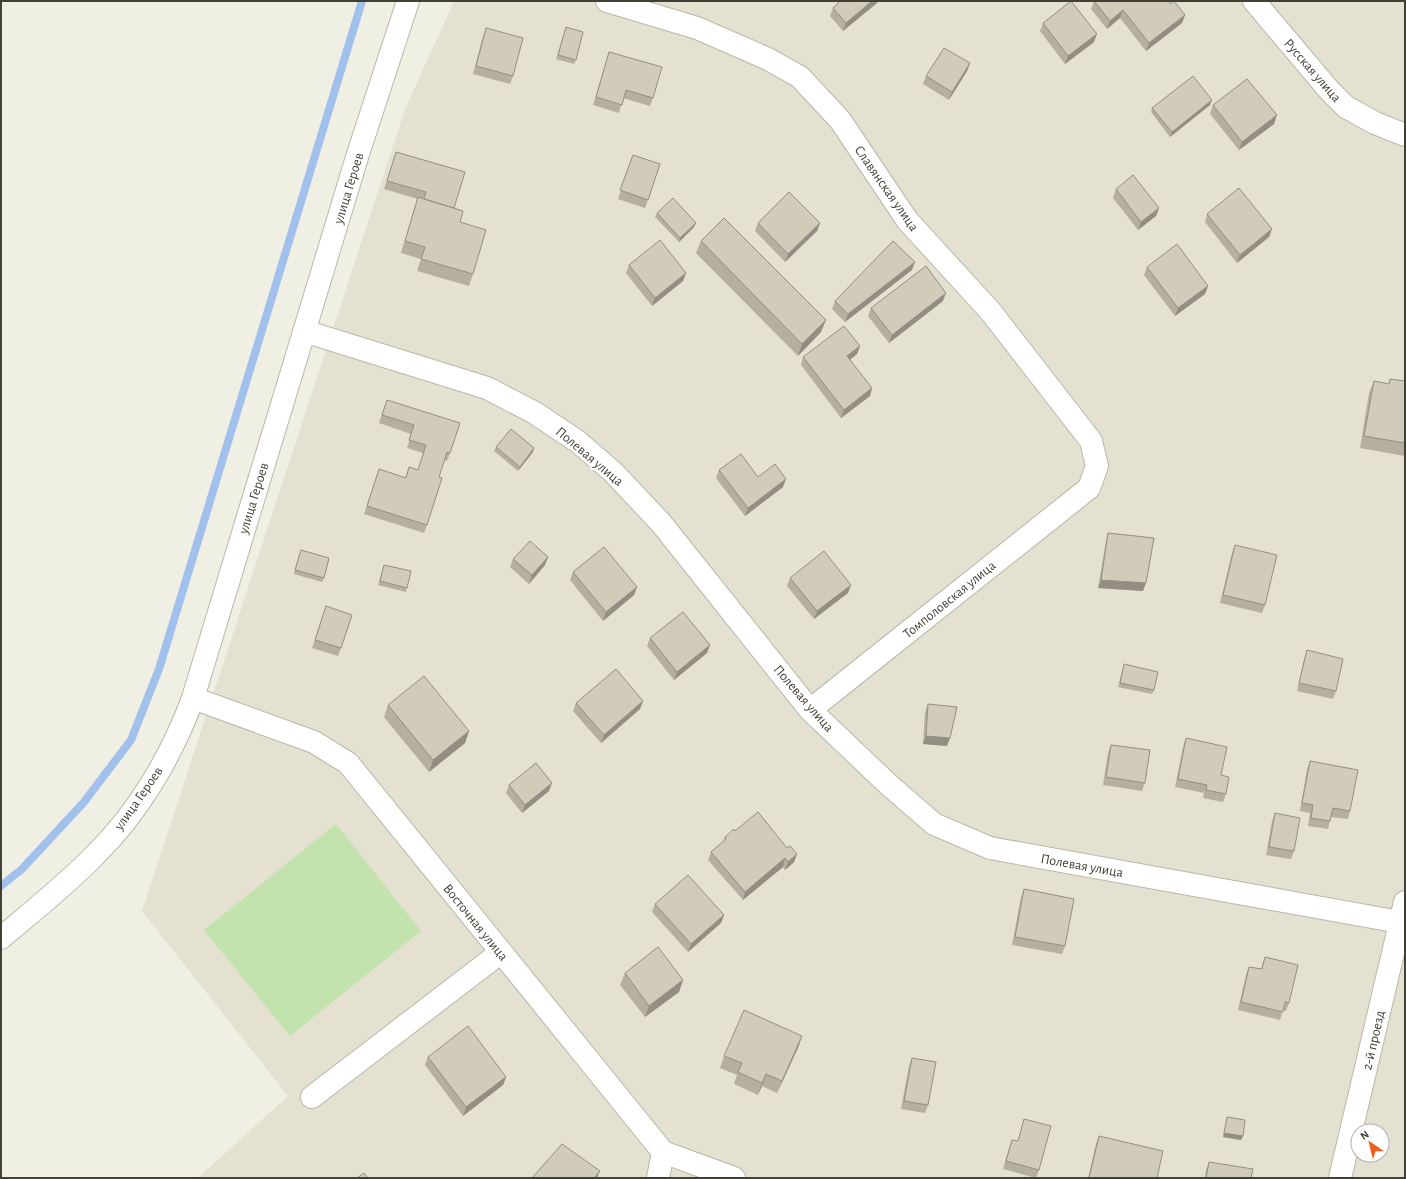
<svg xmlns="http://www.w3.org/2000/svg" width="1406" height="1179" viewBox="0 0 1406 1179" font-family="'Alegreya Sans',sans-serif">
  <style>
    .residential { fill: #e4e1d1; fill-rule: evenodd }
    .green { fill: #c2e3ad }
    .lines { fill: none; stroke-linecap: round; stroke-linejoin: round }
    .stream { stroke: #a1c0eb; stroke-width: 8 }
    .minor-casing { stroke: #bbb7a6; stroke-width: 24 }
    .minor { stroke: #fff; stroke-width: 22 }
    .wall { fill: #b4af9f }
    .shaded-wall { fill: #928f82 }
    .building { fill: #d1ccb9; stroke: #928f82 }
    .labels { text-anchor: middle; stroke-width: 4; stroke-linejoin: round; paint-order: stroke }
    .street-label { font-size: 14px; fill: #423f34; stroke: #fff }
  </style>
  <rect width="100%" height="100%" fill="#f0efe3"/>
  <path class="residential" d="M 454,1 L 1405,1 L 1405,1178 L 198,1178 L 288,1096 L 142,911 L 405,109 ZM 1358,1131 L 1382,1131 L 1382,1155 L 1358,1155 Z"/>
  <path class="green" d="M 336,824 L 421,931 L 290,1036 L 204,930 Z"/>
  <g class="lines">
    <path class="stream" d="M 1,886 L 22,869 L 84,802 L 131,740 L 159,669 L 362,1"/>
    <g class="minor-casing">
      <path id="minor" d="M 607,1 L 697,28 L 768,59 L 800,77 L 840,120 L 907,220 L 991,312 L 1091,441 L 1097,466 L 1089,488 L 810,710
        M 1254,1 L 1329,90 L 1346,107 L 1375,123 L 1405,135
        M 304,331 L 487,388 L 535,413 L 577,441 L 613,472 L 661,523 L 810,710 L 889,785 L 934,824 L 990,848 L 1405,923
        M 193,698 L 314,742 L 348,763 L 663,1152 L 734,1178
        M 1,938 C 33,911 66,885 95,855 C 139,812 172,755 193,698 L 358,154 L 408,1
        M 312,1097 L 500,953
        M 658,1178 L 663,1152
        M 1340,1178 L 1405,902"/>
    </g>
    <use href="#minor" class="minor"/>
  </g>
  <path class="wall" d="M 840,1 L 878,1 L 877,3 L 843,31 L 830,16 L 833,8 Z
    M 1094,1 L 1171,4 L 1185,15 L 1182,23 L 1146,51 L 1120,18 L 1107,29 L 1091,9 Z
    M 1043,23 L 1094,42 L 1065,64 L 1040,31 Z
    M 566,27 L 576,60 L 574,64 L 556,59 Z
    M 486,28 L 513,76 L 510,84 L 473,74 L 483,36 Z
    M 609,52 L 653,98 L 650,106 L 623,98 L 619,113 L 593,105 Z
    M 970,63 L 967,71 L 949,100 L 923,84 L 926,76 Z
    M 1210,105 L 1170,137 L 1151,112 L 1152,108 Z
    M 1213,105 L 1274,124 L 1239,150 L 1210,114 Z
    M 396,152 L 454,208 L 460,222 L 473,274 L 469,286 L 417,271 L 421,259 L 401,253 L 414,209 L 418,199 L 384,189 Z
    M 633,155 L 660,164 L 645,208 L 618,199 Z
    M 1116,189 L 1159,208 L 1156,216 L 1138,230 L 1113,198 Z
    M 657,213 L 694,227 L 679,242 L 655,217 Z
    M 1207,214 L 1272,229 L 1269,237 L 1237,263 L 1205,222 Z
    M 758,223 L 820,223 L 817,231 L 785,262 L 755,231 Z
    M 701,241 L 821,332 L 798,356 L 696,253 Z
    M 629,265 L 686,273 L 683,281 L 652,306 L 626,273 Z
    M 1147,267 L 1208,286 L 1205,294 L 1175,316 L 1144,275 Z
    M 912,270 L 845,322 L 832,309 L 835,301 Z
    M 943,301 L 889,343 L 868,316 L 871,308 Z
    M 860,346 L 857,354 L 850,360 L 872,388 L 870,396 L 841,418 L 801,365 L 803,357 Z
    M 1390,379 L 1405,381 L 1405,456 L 1360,448 L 1369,393 L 1374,381 L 1389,384 Z
    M 387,400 L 450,453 L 447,461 L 444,460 L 439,477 L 427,525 L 424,533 L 364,514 L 379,469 L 405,478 L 409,467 L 418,470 L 423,453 L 407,448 L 411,434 L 379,423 Z
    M 496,447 L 533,452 L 518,471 L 494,451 Z
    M 719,470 L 758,477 L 783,487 L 745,516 L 716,478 Z
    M 1108,533 L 1143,591 L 1098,588 L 1106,541 Z
    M 1235,545 L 1265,605 L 1262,613 L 1220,603 L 1232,553 Z
    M 299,554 L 324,578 L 322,582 L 294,574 Z
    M 548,557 L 545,565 L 529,584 L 510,567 L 513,559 Z
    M 384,565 L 407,588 L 406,592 L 378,585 Z
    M 573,572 L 637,587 L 634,595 L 603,621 L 570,580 Z
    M 790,578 L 848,593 L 814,619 L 787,586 Z
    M 326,606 L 341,648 L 338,656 L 312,648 Z
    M 650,638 L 710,645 L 707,653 L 674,680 L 647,646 Z
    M 1307,650 L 1336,691 L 1333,699 L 1297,691 L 1304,659 Z
    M 1124,664 L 1154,690 L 1152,694 L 1118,687 Z
    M 643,701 L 640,709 L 601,743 L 573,711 L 576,703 Z
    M 928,704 L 947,746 L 923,744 L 925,712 Z
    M 388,705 L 469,731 L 465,743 L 429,772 L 384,717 Z
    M 1186,738 L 1221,775 L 1226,794 L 1223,802 L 1203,798 L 1204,793 L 1175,787 L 1183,747 Z
    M 1111,745 L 1145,783 L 1142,791 L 1103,785 L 1108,753 Z
    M 1310,761 L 1350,811 L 1348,819 L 1331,817 L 1328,829 L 1308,826 L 1310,813 L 1300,811 L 1307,769 Z
    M 509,785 L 549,791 L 522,813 L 506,793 Z
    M 1275,813 L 1294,851 L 1291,859 L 1266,855 L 1272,821 Z
    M 735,831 L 787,848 L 797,854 L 794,862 L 785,870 L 783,867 L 743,900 L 708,860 L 711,852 L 723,842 L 725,837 Z
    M 1024,889 L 1065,946 L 1062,954 L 1012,945 L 1021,897 Z
    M 655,904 L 724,915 L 721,923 L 688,952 L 652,912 Z
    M 1265,957 L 1289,1003 L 1286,1011 L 1283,1010 L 1280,1020 L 1238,1010 L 1246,975 L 1249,967 L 1261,969 Z
    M 625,973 L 683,980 L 679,992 L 645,1017 L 620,985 Z
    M 802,1036 L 798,1048 L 777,1093 L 762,1086 L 758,1095 L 734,1084 L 737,1075 L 720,1068 L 724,1056 Z
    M 428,1057 L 506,1077 L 503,1085 L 463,1116 L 425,1065 Z
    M 912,1058 L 928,1105 L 925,1113 L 901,1109 L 909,1066 Z
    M 1227,1117 L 1243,1136 L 1241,1140 L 1223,1137 L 1226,1121 Z
    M 1024,1119 L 1039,1170 L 1036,1178 L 1003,1169 L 1009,1148 L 1012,1140 L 1018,1141 Z
    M 1099,1136 L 1157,1178 L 1088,1178 L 1096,1144 Z
    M 1209,1162 L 1251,1178 L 1205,1178 L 1206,1170 Z"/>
  <path class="shaded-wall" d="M 872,1 L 878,1 L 877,3 L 843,31 L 846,23 Z
    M 1123,10 L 1120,18 L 1107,29 L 1110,21 Z
    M 1185,15 L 1182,23 L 1146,51 L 1149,43 Z
    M 1097,34 L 1094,42 L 1065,64 L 1068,56 Z
    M 970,63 L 967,71 L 949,100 L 952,92 Z
    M 1212,100 L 1210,105 L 1170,137 L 1172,132 Z
    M 1277,115 L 1274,124 L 1239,150 L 1242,142 Z
    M 1159,208 L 1156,216 L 1138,230 L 1141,222 Z
    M 696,223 L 694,227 L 679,242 L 680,238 Z
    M 820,223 L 817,231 L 785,262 L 788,254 Z
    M 1272,229 L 1269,237 L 1237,263 L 1240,255 Z
    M 915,262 L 912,270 L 845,322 L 848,314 Z
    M 686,273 L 683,281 L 652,306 L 655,298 Z
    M 1208,286 L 1205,294 L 1175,316 L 1178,308 Z
    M 946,293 L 943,301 L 889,343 L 892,335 Z
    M 826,320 L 821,332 L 798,356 L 802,344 Z
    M 860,346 L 857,354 L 845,364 L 847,356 Z
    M 872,388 L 870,396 L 841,418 L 844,410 Z
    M 534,448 L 533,452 L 518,471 L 520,467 Z
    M 786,479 L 783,487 L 745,516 L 748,508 Z
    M 548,557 L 545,565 L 529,584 L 532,575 Z
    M 1101,580 L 1146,583 L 1143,591 L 1098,588 Z
    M 851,585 L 848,593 L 814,619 L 817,611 Z
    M 637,587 L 634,595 L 603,621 L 606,612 Z
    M 710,645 L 707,653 L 674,680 L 677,672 Z
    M 643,701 L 640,709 L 601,743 L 604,735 Z
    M 469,731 L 465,743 L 429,772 L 433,760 Z
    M 926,736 L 950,738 L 947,746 L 923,744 Z
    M 552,783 L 549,791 L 522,813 L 525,805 Z
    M 797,854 L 794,862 L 785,870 L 788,862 Z
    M 785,858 L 783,867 L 743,900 L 745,892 Z
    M 724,915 L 721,923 L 688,952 L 691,944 Z
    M 683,980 L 679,992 L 645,1017 L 649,1006 Z
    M 802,1036 L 798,1048 L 777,1093 L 782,1081 Z
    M 766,1074 L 762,1086 L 758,1095 L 762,1083 Z
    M 506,1077 L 503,1085 L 463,1116 L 466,1107 Z
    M 1224,1133 L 1243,1136 L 1241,1140 L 1223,1137 Z
    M 600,1171 L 597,1178 L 594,1178 Z"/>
  <path class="building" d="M 840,1 L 872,1 L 846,23 L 833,8 Z
    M 1071,1 L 1097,34 L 1068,56 L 1043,23 Z
    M 1094,1 L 1168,1 L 1171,4 L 1174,1 L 1185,15 L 1149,43 L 1123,10 L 1110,21 Z
    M 566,27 L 583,32 L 576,60 L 558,55 Z
    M 486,28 L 523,38 L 513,76 L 476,66 Z
    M 944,48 L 970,63 L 952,92 L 926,76 Z
    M 609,52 L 662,67 L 653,98 L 626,90 L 622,105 L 596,97 Z
    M 1193,76 L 1212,100 L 1172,132 L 1152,108 Z
    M 1247,79 L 1277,115 L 1242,142 L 1213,105 Z
    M 396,152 L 465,172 L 454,208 L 424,199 L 426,192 L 387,181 Z
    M 633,155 L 660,164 L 648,200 L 620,190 Z
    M 1133,175 L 1159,208 L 1141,222 L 1116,189 Z
    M 1239,188 L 1272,229 L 1240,255 L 1207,214 Z
    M 789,192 L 820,223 L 788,254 L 758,223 Z
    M 418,197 L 463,211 L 460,222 L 486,230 L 473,274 L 421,259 L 425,247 L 405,241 Z
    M 673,198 L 696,223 L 680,238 L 657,213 Z
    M 724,218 L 826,320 L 802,344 L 701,241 Z
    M 660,240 L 686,273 L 655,298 L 629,265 Z
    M 893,241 L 915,262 L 848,314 L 835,301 Z
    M 1177,244 L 1208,286 L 1178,308 L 1147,267 Z
    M 926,266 L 946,293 L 892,335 L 871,308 Z
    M 844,326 L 860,346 L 847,356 L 872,388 L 844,410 L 803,357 Z
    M 1390,379 L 1405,381 L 1405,443 L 1364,436 L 1374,381 L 1389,384 Z
    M 387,400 L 460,423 L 450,453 L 447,452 L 439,477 L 442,478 L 427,525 L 367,506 L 379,469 L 406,478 L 409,467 L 418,470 L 426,445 L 409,440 L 414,425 L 382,415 Z
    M 511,429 L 534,448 L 520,467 L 496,447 Z
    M 741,454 L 758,477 L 775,464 L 786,479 L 748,508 L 719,470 Z
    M 1108,533 L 1154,538 L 1146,583 L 1101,580 Z
    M 530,541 L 548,557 L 532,575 L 513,559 Z
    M 1235,545 L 1277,555 L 1265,605 L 1223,595 Z
    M 604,547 L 637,587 L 606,612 L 573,572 Z
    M 301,550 L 329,558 L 324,578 L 295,570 Z
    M 824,551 L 851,585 L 817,611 L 790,578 Z
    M 384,565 L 411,571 L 407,588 L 380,581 Z
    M 326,606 L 352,615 L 341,648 L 315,640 Z
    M 683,612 L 710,645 L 677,672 L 650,638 Z
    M 1307,650 L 1343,659 L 1336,691 L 1299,683 Z
    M 1124,664 L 1158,672 L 1154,690 L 1120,683 Z
    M 616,669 L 643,701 L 604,735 L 576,703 Z
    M 424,676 L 469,731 L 433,760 L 388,705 Z
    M 928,704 L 957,707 L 950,738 L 926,736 Z
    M 1186,738 L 1227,747 L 1221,775 L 1229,777 L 1226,794 L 1206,790 L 1207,785 L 1178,779 Z
    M 1111,745 L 1150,750 L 1145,783 L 1106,777 Z
    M 1310,761 L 1358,770 L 1350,811 L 1333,808 L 1330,821 L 1311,818 L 1313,805 L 1302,803 Z
    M 536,763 L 552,783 L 525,805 L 509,785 Z
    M 758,812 L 787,848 L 790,846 L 797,854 L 788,862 L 785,858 L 745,892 L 711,852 L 726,839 L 725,837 L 734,829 L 735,831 Z
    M 1275,813 L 1300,818 L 1294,851 L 1269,847 Z
    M 688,875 L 724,915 L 691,944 L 655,904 Z
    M 1024,889 L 1074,899 L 1065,946 L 1015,937 Z
    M 658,947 L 683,980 L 649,1006 L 625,973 Z
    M 1265,957 L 1298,965 L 1289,1003 L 1285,1002 L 1283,1012 L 1241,1002 L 1249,967 L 1262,969 Z
    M 744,1010 L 802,1036 L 782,1081 L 766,1074 L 762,1083 L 738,1072 L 742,1063 L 724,1056 Z
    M 468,1026 L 506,1077 L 466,1107 L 428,1057 Z
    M 912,1058 L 936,1062 L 928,1105 L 904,1101 Z
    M 1227,1117 L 1245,1120 L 1243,1136 L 1224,1133 Z
    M 1024,1119 L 1051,1126 L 1039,1170 L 1006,1161 L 1012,1140 L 1018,1141 Z
    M 1099,1136 L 1163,1151 L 1157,1178 L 1089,1178 Z
    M 562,1144 L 600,1171 L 594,1178 L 532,1178 Z
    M 1209,1162 L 1253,1169 L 1251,1178 L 1206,1178 Z
    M 364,1173 L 368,1178 L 357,1178 Z"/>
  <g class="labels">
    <g class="street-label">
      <text transform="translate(1313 70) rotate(49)" y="5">Русская улица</text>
      <text transform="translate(348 188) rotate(-73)" y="5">улица Героев</text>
      <text transform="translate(887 188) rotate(55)" y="5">Славянская улица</text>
      <text transform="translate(590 456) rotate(40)" y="5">Полевая улица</text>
      <text transform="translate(253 498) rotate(-73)" y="5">улица Героев</text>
      <text transform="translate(949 599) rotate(-39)" y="5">Томполовская улица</text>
      <text transform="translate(804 698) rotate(49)" y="5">Полевая улица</text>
      <text transform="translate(138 798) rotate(-55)" y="5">улица Героев</text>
      <text transform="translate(1082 865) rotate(10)" y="5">Полевая улица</text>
      <text transform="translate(476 922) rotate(51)" y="5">Восточная улица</text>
      <text transform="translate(1373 1040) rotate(-77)" y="5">2-й проезд</text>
    </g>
  </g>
  <rect width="1406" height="1179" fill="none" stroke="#423f34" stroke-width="4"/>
  <g transform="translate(1370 1143) rotate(325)"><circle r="19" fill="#ffffff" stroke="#b3b2ae"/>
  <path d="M0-3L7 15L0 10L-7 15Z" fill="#ef5f1c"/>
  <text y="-6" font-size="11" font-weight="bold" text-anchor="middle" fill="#423f34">N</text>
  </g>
</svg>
